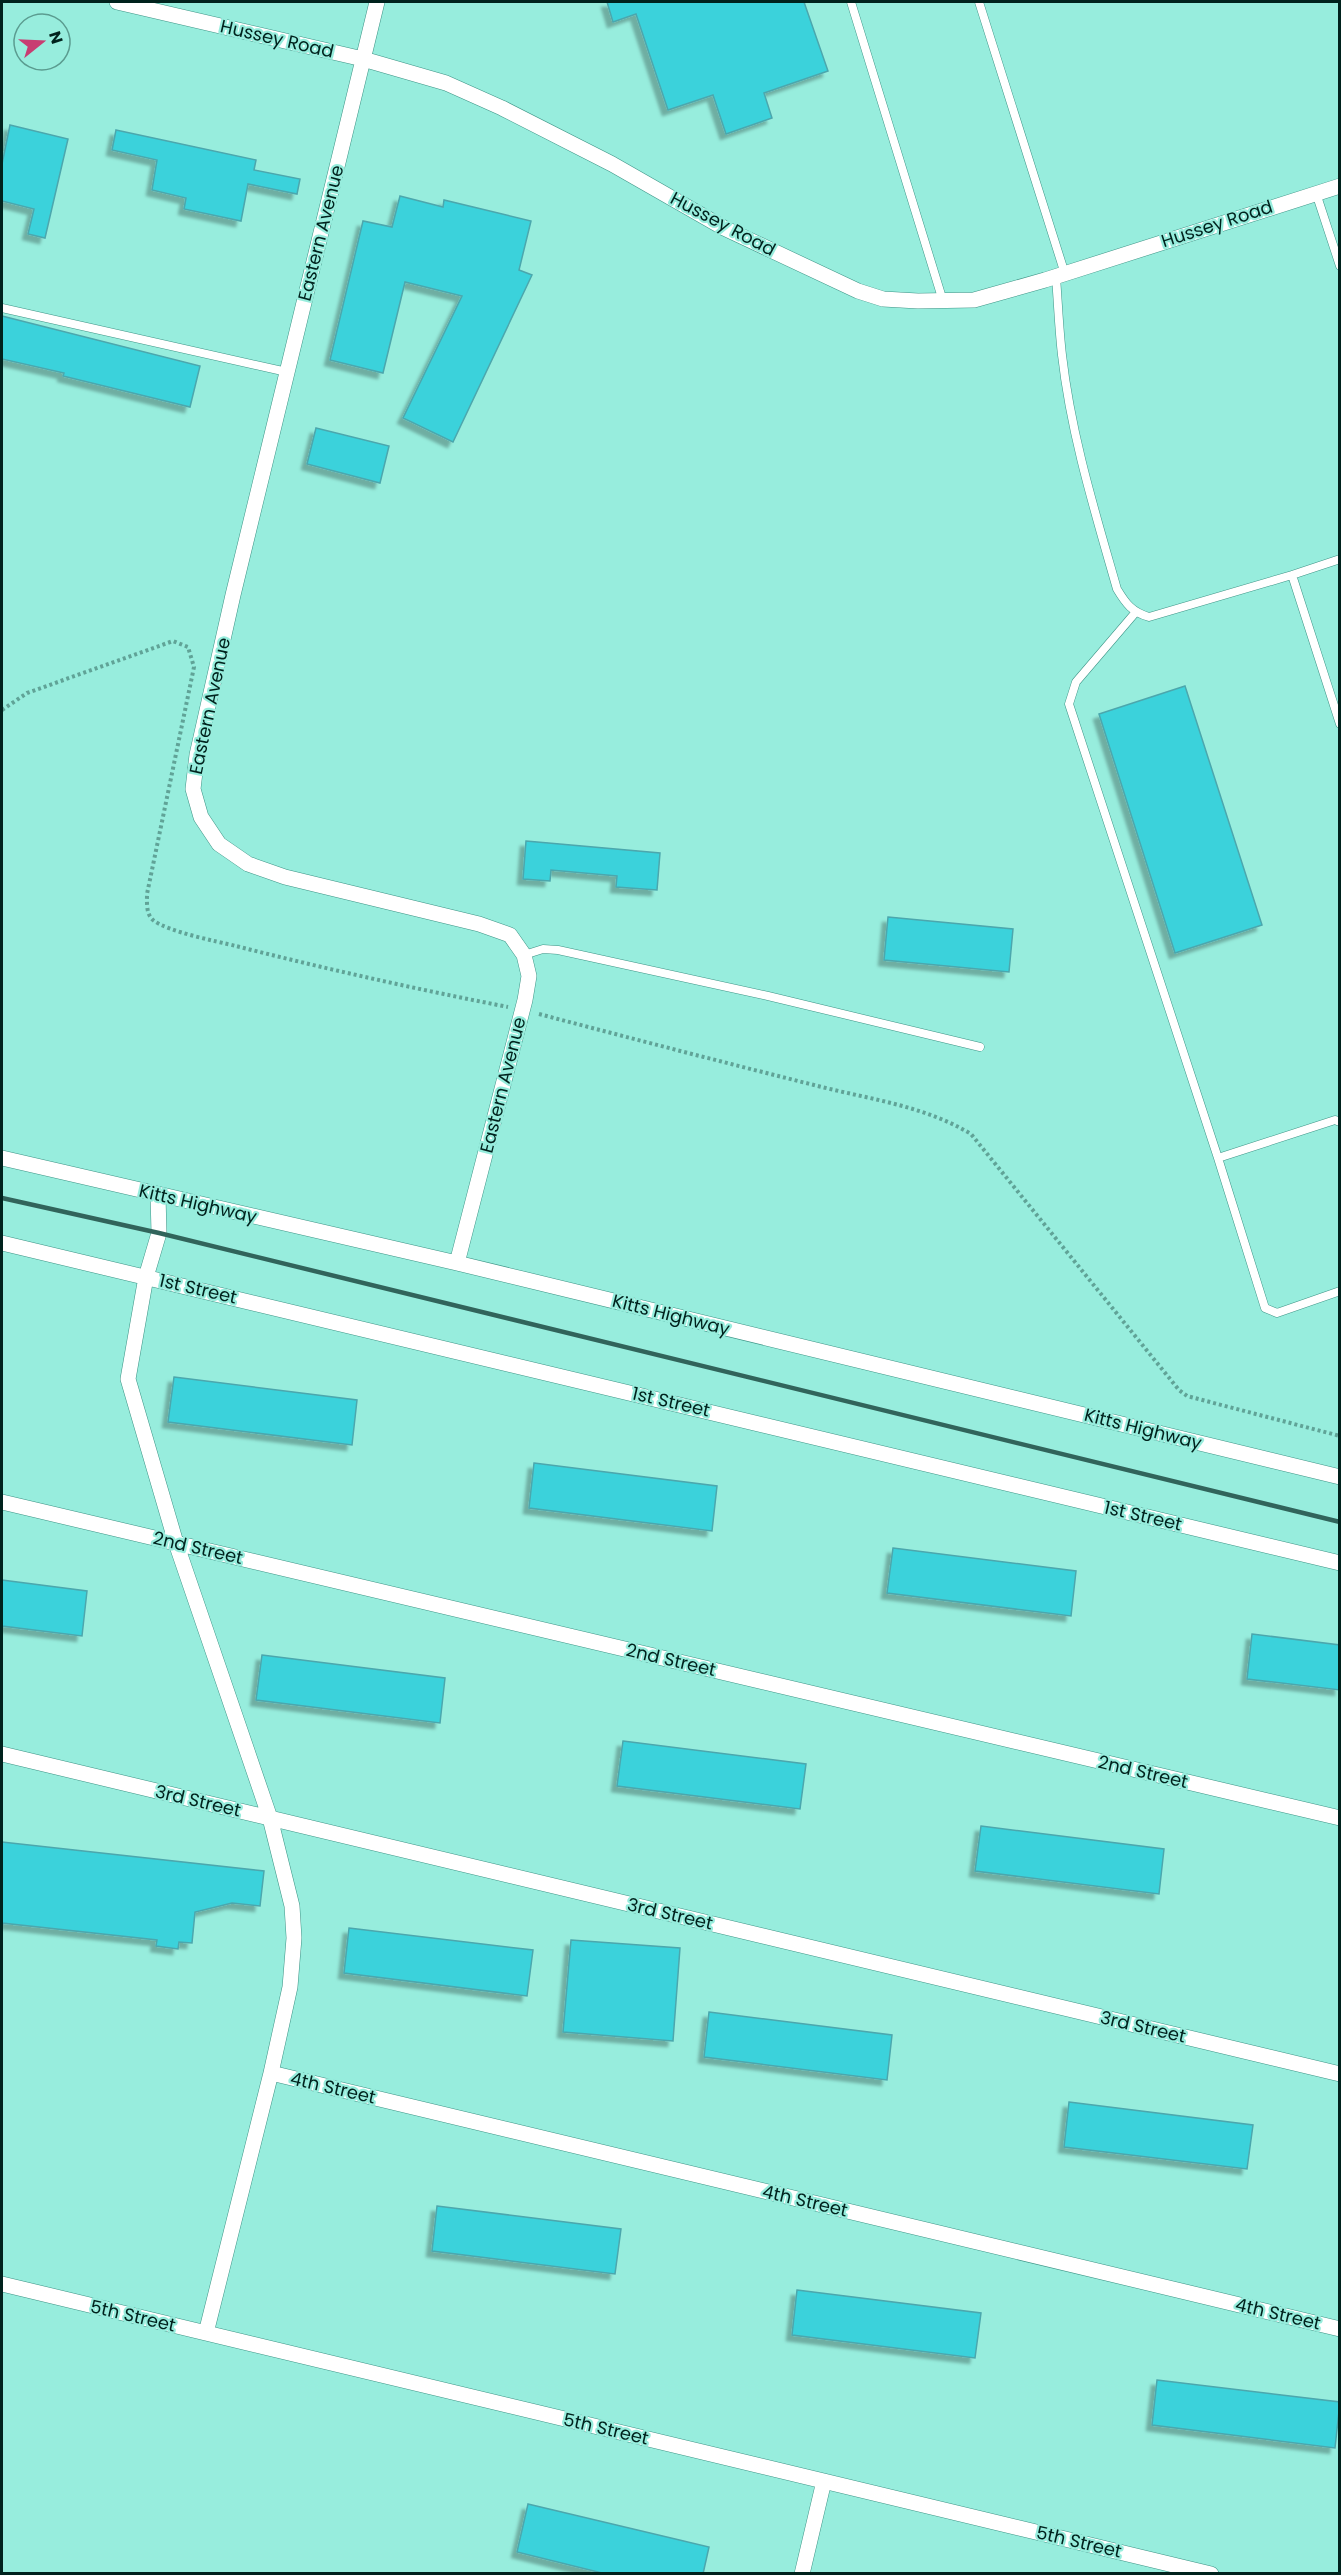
<svg xmlns="http://www.w3.org/2000/svg" width="1341" height="2575" viewBox="0 0 1341 2575" font-family="Poppins,sans-serif">
  <style>
    .building { fill: #3ad2db; stroke: #4ca7ad; stroke-width: 1.5; filter: url(#shadow) }
    .lines { fill: none; stroke-linecap: round; stroke-linejoin: round }
    .service-casing { stroke: #3d9486; stroke-width: 9 }
    .minor-casing { stroke: #3d9486; stroke-width: 16 }
    .path { stroke: #60a397; stroke-width: 4; stroke-dasharray: 3 3; stroke-linecap: butt }
    .service { stroke: #fff; stroke-width: 8 }
    .minor { stroke: #fff; stroke-width: 15 }
    .rail { stroke: #31645b; stroke-width: 4.5 }
    .labels { text-anchor: middle; stroke-width: 4.5; stroke-linejoin: round; paint-order: stroke }
    .street-label { font-size: 18px; fill: #00221d; stroke: #97eddd }
  </style>
  <defs>
    <filter id="shadow"><feDropShadow dx="-5.5" dy="5.5" stdDeviation="1.5" flood-color="#0004"/></filter>
  </defs>
  <rect width="100%" height="100%" fill="#97eddd"/>
  <path class="building" d="M 607,2 L 804,2 L 828,71 L 764,93 L 772,118 L 726,134 L 713,95 L 668,110 L 636,14 L 613,22 Z
    M 10,125 L 68,139 L 45,238 L 28,234 L 34,209 L 2,201 L 2,164 Z
    M 116,130 L 256,160 L 254,170 L 300,179 L 297,194 L 248,184 L 241,221 L 184,209 L 186,198 L 152,190 L 157,160 L 112,150 Z
    M 400,196 L 443,207 L 444,200 L 531,221 L 519,270 L 532,275 L 453,442 L 403,418 L 462,296 L 405,282 L 383,373 L 330,360 L 363,221 L 392,227 Z
    M 2,316 L 200,366 L 190,407 L 63,376 L 64,373 L 2,359 Z
    M 316,428 L 389,446 L 380,483 L 307,464 Z
    M 1185,686 L 1262,925 L 1175,953 L 1099,714 Z
    M 526,841 L 660,853 L 657,890 L 616,887 L 617,876 L 551,870 L 550,881 L 523,879 Z
    M 888,917 L 1013,929 L 1009,972 L 884,960 Z
    M 174,1377 L 357,1400 L 352,1445 L 168,1422 Z
    M 534,1463 L 717,1486 L 712,1531 L 529,1508 Z
    M 893,1548 L 1076,1571 L 1071,1616 L 887,1593 Z
    M 2,1580 L 87,1591 L 82,1636 L 2,1626 Z
    M 1252,1634 L 1340,1645 L 1340,1690 L 1247,1679 Z
    M 262,1655 L 445,1678 L 440,1723 L 256,1700 Z
    M 623,1741 L 806,1764 L 800,1809 L 617,1786 Z
    M 981,1826 L 1164,1849 L 1159,1894 L 975,1871 Z
    M 2,1842 L 264,1871 L 260,1906 L 232,1903 L 195,1912 L 192,1943 L 179,1942 L 178,1949 L 156,1946 L 157,1940 L 2,1923 Z
    M 349,1928 L 533,1950 L 527,1996 L 344,1973 Z
    M 571,1940 L 680,1948 L 673,2041 L 563,2032 Z
    M 709,2012 L 892,2035 L 887,2080 L 704,2057 Z
    M 1069,2102 L 1253,2125 L 1247,2169 L 1064,2147 Z
    M 437,2206 L 621,2229 L 615,2274 L 432,2251 Z
    M 797,2290 L 981,2313 L 975,2358 L 792,2335 Z
    M 1157,2380 L 1340,2402 L 1335,2448 L 1152,2425 Z
    M 528,2504 L 709,2547 L 703,2574 L 606,2574 L 517,2552 Z"/>
  <g class="lines">
    <g class="service-casing">
      <path id="service" d="M 851,2 L 943,301
        M 979,2 L 1065,274
        M 1316,193 L 1340,266
        M 1056,277 C 1058,303 1059,329 1062,355 C 1071,435 1095,512 1117,589 C 1126,604 1132,612 1149,617 L 1292,575 L 1340,724
        M 2,308 L 287,372
        M 1292,575 L 1340,559
        M 1135,613 L 1076,682 L 1069,704 L 1218,1158 L 1265,1308 L 1277,1313 L 1340,1291
        M 524,955 L 543,949 L 558,950 L 768,996 L 980,1047
        M 1218,1158 L 1335,1120 L 1340,1122"/>
    </g>
    <g class="minor-casing">
      <path id="minor" d="M 117,2 L 363,59 L 446,83 L 502,108 L 612,164 L 724,228 L 858,291 L 883,299 L 918,301 L 974,300 L 1045,280 L 1340,186
        M 377,2 L 233,595 L 197,755 L 193,789 L 201,817 L 219,844 L 248,864 L 285,877 L 479,924 L 510,935 L 524,955 L 529,976 L 525,1000 L 457,1263
        M 2,1158 L 457,1263 L 1340,1477
        M 158,1195 L 159,1233 L 146,1277 L 128,1379 L 176,1543 L 270,1818 L 292,1906 L 294,1938 L 290,1987 L 271,2073 L 206,2333
        M 2,1243 L 1340,1563
        M 2,1502 L 1340,1818
        M 2,1754 L 1340,2074
        M 271,2073 L 1340,2329
        M 2,2284 L 1211,2574
        M 802,2574 L 824,2481"/>
    </g>
    <path class="path" d="M 2,710 L 27,693 L 173,641 L 188,647 L 194,667 L 147,894 C 147,903 146,914 153,920 C 168,932 216,941 236,946 C 326,969 416,989 508,1007
      M 539,1014 C 630,1038 722,1062 814,1085 C 867,1099 923,1105 971,1134 L 1179,1390 L 1187,1396 L 1340,1436"/>
    <use href="#service" class="service"/>
    <use href="#minor" class="minor"/>
    <path class="rail" d="M 2,1198 L 159,1233 L 1340,1522"/>
  </g>
  <g class="labels">
    <g class="street-label">
      <text transform="translate(277 39) rotate(13)" y="6">Hussey Road</text>
      <text transform="translate(723 224) rotate(28)" y="6">Hussey Road</text>
      <text transform="translate(1217 224) rotate(-18)" y="6">Hussey Road</text>
      <text transform="translate(321 233) rotate(-76)" y="6">Eastern Avenue</text>
      <text transform="translate(210 706) rotate(-78)" y="6">Eastern Avenue</text>
      <text transform="translate(503 1085) rotate(-76)" y="6">Eastern Avenue</text>
      <text transform="translate(198 1204) rotate(13)" y="6">Kitts Highway</text>
      <text transform="translate(198 1289) rotate(13)" y="6">1st Street</text>
      <text transform="translate(671 1315) rotate(14)" y="6">Kitts Highway</text>
      <text transform="translate(671 1402) rotate(13)" y="6">1st Street</text>
      <text transform="translate(1143 1429) rotate(14)" y="6">Kitts Highway</text>
      <text transform="translate(1143 1516) rotate(13)" y="6">1st Street</text>
      <text transform="translate(198 1548) rotate(13)" y="6">2nd Street</text>
      <text transform="translate(671 1660) rotate(13)" y="6">2nd Street</text>
      <text transform="translate(1143 1772) rotate(13)" y="6">2nd Street</text>
      <text transform="translate(198 1801) rotate(13)" y="6">3rd Street</text>
      <text transform="translate(670 1914) rotate(13)" y="6">3rd Street</text>
      <text transform="translate(1143 2027) rotate(13)" y="6">3rd Street</text>
      <text transform="translate(333 2088) rotate(13)" y="6">4th Street</text>
      <text transform="translate(805 2201) rotate(13)" y="6">4th Street</text>
      <text transform="translate(1278 2314) rotate(13)" y="6">4th Street</text>
      <text transform="translate(133 2316) rotate(13)" y="6">5th Street</text>
      <text transform="translate(606 2429) rotate(13)" y="6">5th Street</text>
      <text transform="translate(1079 2542) rotate(13)" y="6">5th Street</text>
    </g>
  </g>
  <rect width="1341" height="2575" fill="none" stroke="#00221d" stroke-width="6"/>
  <g transform="translate(42 42) rotate(72)"><circle r="28" fill="#97eddd" stroke="#5b9c90" stroke-width="1.5"/>
  <path d="M0-4.5L10 22L0 15L-10 22Z" fill="#c83d72"/>
  <text y="-9" font-size="16" font-weight="bold" text-anchor="middle" fill="#00221d">N</text>
  </g>
</svg>
